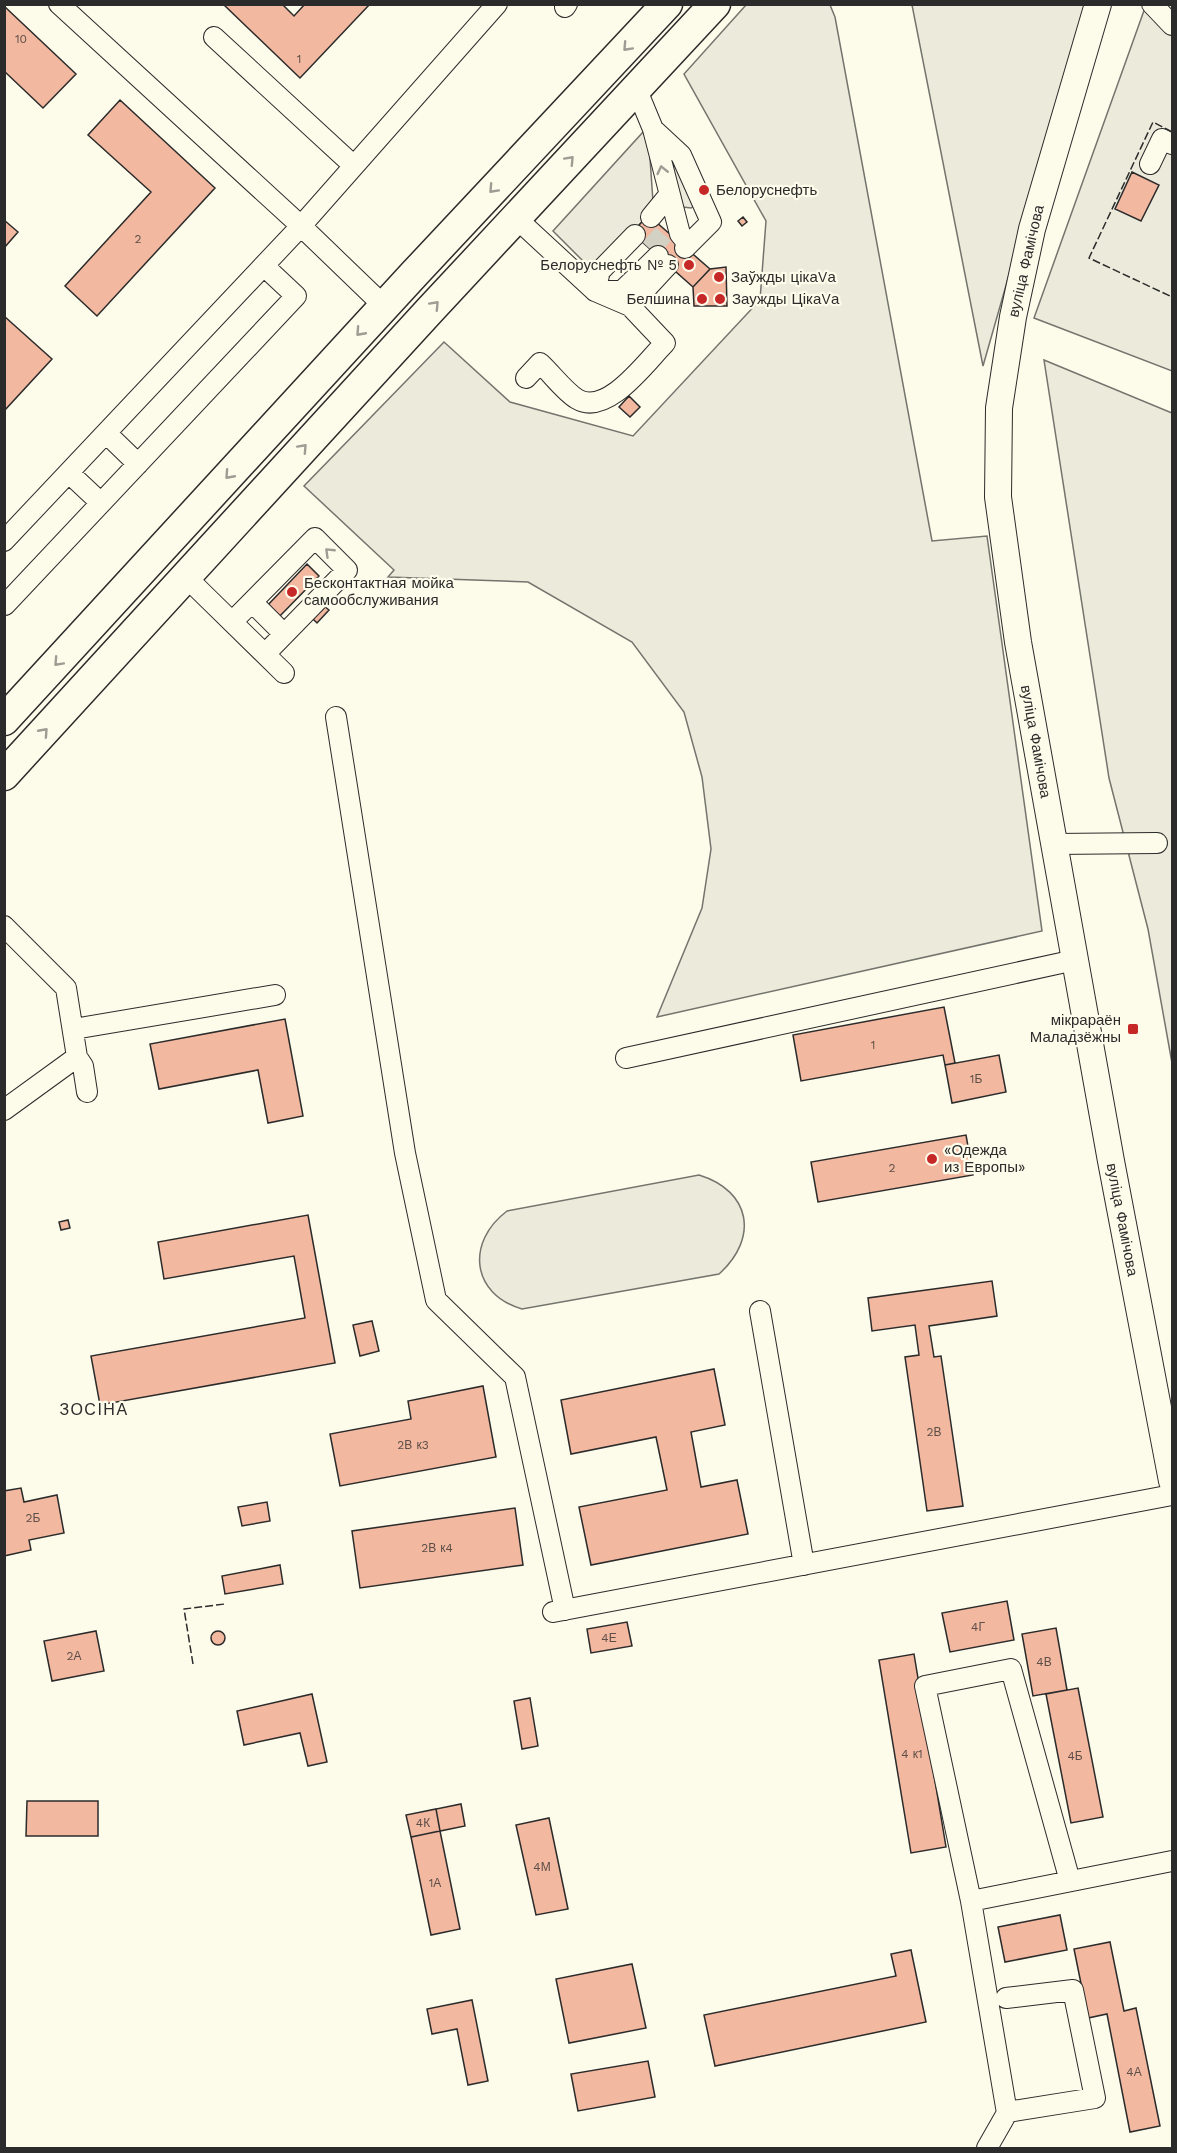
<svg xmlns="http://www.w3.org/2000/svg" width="1177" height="2153" viewBox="0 0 1177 2153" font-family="'Work Sans',sans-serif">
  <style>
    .green { fill: #ecebdb; stroke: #74746e; stroke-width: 1.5 }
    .building { fill: #f2b8a0; stroke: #2b2b2b; stroke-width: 1.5 }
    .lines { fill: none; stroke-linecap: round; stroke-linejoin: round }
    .minor-tunnel { stroke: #d3d1c4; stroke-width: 20; stroke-dasharray: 20 10; stroke-linecap: butt }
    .minor-casing { stroke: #2b2b2b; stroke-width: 22 }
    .major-casing { stroke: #2b2b2b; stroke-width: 28 }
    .highway-casing { stroke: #2b2b2b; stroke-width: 33 }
    .minor { stroke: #fdfbea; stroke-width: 20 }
    .major { stroke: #fdfbea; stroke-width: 26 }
    .highway { stroke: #fdfbea; stroke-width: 30 }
    .fence { stroke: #2b2b2b; stroke-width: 1.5; stroke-dasharray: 8 3; stroke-linecap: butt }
    .oneway { stroke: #9e9d94 }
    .poi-dot { fill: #c62828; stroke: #fdfbea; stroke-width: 2 }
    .labels { text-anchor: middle; stroke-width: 4.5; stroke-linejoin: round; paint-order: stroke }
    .number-label { font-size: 12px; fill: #5d4e48 }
    .poi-label { font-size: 15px; fill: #2b2b2b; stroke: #fdfbea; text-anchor: start }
    .street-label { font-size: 15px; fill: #2b2b2b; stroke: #fdfbea }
    .neighbourhood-label { font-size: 16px; letter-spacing: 1.5px; fill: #2b2b2b; stroke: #fdfbea }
  </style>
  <rect width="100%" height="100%" fill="#fdfbea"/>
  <path class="green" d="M 746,5 L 830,5 L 835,17 L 932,541 L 987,536 L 1042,931 L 657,1017 L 702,908 L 711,849 L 702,777 L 684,712 L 632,642 L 528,582 L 388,577 L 394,570 L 304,486 L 444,342 L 510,402 L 633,436 L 760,300 L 766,221 L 684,74 Z
    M 912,5 L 1086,5 L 983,366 Z
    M 1146,5 L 1172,5 L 1172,371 L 1034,318 Z
    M 644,131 L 649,144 L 653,202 L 648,215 L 632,233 L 597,264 L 585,263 L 553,231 Z
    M 670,152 L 695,205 L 691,208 L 683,207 L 669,171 Z
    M 1044,360 L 1172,413 L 1172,1063 L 1148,929 L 1109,778 Z
    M 699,1175 C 751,1191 759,1238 719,1274 L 522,1309 C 471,1294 466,1242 507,1211 Z"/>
  <path class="building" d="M 223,4 L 282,4 L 294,16 L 305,4 L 370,4 L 300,78 Z
    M 4,6 L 76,74 L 43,108 L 4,71 Z
    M 120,100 L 215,188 L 97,316 L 65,286 L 151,192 L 88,135 Z
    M 1132,172 L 1159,185 L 1141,221 L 1115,209 Z
    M 648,215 L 710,269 L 693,287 L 632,233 Z
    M 648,215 L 710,269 L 726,267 L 727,306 L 694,306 L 693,287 L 632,233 Z
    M 743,217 L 747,222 L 742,226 L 738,221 Z
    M 4,220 L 18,232 L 4,248 Z
    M 726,267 L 727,306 L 694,306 L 693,287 L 710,269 Z
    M 4,316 L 52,359 L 4,411 Z
    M 629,396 L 640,407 L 630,417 L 619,407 Z
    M 307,564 L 319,576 L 277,619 L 265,608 Z
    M 324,606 L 329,610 L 317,623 L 312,618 Z
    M 944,1007 L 955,1063 L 945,1065 L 943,1055 L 801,1081 L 793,1035 Z
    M 285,1019 L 303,1116 L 268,1123 L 258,1070 L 159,1089 L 150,1044 Z
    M 999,1055 L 1006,1092 L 952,1103 L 945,1065 Z
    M 966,1135 L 973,1175 L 818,1202 L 811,1162 Z
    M 308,1215 L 335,1363 L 100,1405 L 91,1356 L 305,1318 L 294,1256 L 164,1279 L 158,1242 Z
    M 68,1220 L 70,1228 L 61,1230 L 59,1222 Z
    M 992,1281 L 997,1316 L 929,1326 L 934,1357 L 941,1356 L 963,1506 L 927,1511 L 905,1357 L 919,1355 L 915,1325 L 872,1331 L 868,1298 Z
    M 372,1321 L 379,1351 L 360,1356 L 353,1325 Z
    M 714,1369 L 725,1425 L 691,1432 L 701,1487 L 737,1480 L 748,1534 L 591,1565 L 579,1507 L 667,1490 L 656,1437 L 571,1454 L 561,1400 Z
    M 483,1386 L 496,1457 L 340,1486 L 330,1434 L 411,1419 L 408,1401 Z
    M 21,1488 L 24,1502 L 57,1495 L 64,1533 L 29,1540 L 31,1550 L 4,1556 L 4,1491 Z
    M 267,1502 L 270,1521 L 242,1526 L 238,1507 Z
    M 515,1508 L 523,1565 L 360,1588 L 352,1531 Z
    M 280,1565 L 283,1584 L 225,1594 L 222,1576 Z
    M 1007,1601 L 1014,1640 L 950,1652 L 942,1613 Z
    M 627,1622 L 632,1646 L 591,1653 L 587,1629 Z
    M 1056,1628 L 1067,1690 L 1033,1696 L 1022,1634 Z
    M211 1638a7 7 0 1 1 14 0a7 7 0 1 1-14 0Z
    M 96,1631 L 104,1671 L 52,1681 L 44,1641 Z
    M 914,1654 L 946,1847 L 911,1853 L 879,1660 Z
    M 1078,1688 L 1103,1817 L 1071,1823 L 1046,1694 Z
    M 312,1694 L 327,1762 L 308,1766 L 300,1733 L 244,1745 L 237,1711 Z
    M 530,1698 L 538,1746 L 522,1749 L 514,1701 Z
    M 27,1801 L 98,1801 L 98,1836 L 26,1836 Z
    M 461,1804 L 465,1826 L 440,1831 L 436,1809 Z
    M 436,1809 L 440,1831 L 411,1837 L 406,1815 Z
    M 549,1818 L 568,1909 L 536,1915 L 516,1825 Z
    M 440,1831 L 460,1929 L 431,1935 L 411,1837 Z
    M 1060,1915 L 1067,1950 L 1005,1962 L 998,1927 Z
    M 1110,1942 L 1124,2011 L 1136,2008 L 1160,2126 L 1130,2132 L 1107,2014 L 1088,2018 L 1074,1949 Z
    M 911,1950 L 926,2022 L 715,2066 L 704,2015 L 896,1976 L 891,1954 Z
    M 632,1964 L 646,2028 L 569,2043 L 556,1979 Z
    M 472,2000 L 488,2081 L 468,2085 L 457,2029 L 432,2034 L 427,2009 Z
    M 648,2061 L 655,2097 L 578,2111 L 571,2074 Z"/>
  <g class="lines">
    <path class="minor-tunnel" d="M 650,249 L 666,231"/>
    <g class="minor-casing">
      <path id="minor" d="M 59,4 L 301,226 L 384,306
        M 1152,4 L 1172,25
        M 565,7 L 567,4
        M 214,37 L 354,166
        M 636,88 L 653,129 L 680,234 L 688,244
        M 653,129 L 681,155 L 711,222 L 685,248
        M 1150,164 L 1162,139 L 1172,144
        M 651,217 L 669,195
        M 516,218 L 595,291 L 630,306 L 668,265
        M 595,291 L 600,271 L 635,235
        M 600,291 L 622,291 L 658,256
        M 526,378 L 540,363 C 552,374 564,391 577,399 C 607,417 646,362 665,343 L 630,306
        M 106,433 L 138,464
        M 69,473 L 101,503
        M 4,541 L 301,226 L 497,4
        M 185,576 L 284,673
        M 252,602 L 284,634
        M 5,605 L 296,296 L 264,266
        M 232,622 L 315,538 L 347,570 L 265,654
        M 336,717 L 405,1153 L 436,1300 L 515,1377 L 565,1610
        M 1055,844 L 1157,843
        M 4,926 L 66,988 L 77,1057 L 83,1066 L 87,1092
        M 74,1029 L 275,995
        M 626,1058 L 1075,960
        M 4,1110 L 77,1057
        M 760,1311 L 804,1565
        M 553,1612 L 1172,1495
        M 971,1901 L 1172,1861
        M 1006,1998 L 1073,1990 L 1095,2098 L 1007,2112
        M 987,2148 L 1007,2113 L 971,1901 L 925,1686 L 1011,1669 L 1070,1881"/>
    </g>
    <g class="major-casing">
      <g id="major">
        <path id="s1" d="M 1098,4 L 1032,229 L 1013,317 L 999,408 L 998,497 L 1018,642 L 1111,1161 L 1172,1481"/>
      </g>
    </g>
    <g class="highway-casing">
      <path id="highway" d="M 4,720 L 415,273 L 667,4
        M 4,775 L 430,310 L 715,4"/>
    </g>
    <use href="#minor" class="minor"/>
    <use href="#major" class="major"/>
    <use href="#highway" class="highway"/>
    <path class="fence" d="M 1172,132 L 1153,122 L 1089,258 L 1172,297
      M 193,1664 L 184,1609 L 225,1604"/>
  </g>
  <defs><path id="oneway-chevron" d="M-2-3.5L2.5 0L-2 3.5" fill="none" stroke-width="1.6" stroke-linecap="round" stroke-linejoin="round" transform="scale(1.5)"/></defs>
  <g class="oneway">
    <use href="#oneway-chevron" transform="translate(627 47) rotate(133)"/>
    <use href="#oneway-chevron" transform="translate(570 160) rotate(-47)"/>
    <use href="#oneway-chevron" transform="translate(662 170) rotate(-103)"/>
    <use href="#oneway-chevron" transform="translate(493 189) rotate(133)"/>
    <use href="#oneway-chevron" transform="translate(435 305) rotate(-47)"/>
    <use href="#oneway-chevron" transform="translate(360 332) rotate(132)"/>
    <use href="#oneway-chevron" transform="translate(303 448) rotate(-47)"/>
    <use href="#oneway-chevron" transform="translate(229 475) rotate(132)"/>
    <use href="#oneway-chevron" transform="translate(329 552) rotate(-136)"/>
    <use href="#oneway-chevron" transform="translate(58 662) rotate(133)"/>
    <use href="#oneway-chevron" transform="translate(44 732) rotate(-48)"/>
  </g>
  <g class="poi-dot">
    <circle cx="704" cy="190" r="6"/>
    <circle cx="689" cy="265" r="6"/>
    <circle cx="719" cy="277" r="6"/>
    <circle cx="702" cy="299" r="6"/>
    <circle cx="720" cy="299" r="6"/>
    <circle cx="292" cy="592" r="6"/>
    <rect x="1127" y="1023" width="12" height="12" rx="3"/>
    <circle cx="932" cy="1159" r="6"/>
  </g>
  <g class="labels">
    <g class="number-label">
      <text x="21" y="43">10</text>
      <text x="299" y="63">1</text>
      <text x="138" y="243">2</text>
      <text x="873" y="1049">1</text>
      <text x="976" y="1083">1Б</text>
      <text x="892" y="1172">2</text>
      <text x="934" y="1436">2В</text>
      <text x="413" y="1449">2В к3</text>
      <text x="33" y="1522">2Б</text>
      <text x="437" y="1552">2В к4</text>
      <text x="978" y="1631">4Г</text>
      <text x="609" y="1642">4Е</text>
      <text x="74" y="1660">2А</text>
      <text x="1044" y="1666">4В</text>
      <text x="912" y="1758">4 к1</text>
      <text x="1075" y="1760">4Б</text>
      <text x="423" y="1827">4К</text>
      <text x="542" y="1871">4М</text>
      <text x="435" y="1887">1А</text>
      <text x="1134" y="2076">4А</text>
    </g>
    <g class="poi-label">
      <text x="716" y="195">Белоруснефть</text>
      <text x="677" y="270" text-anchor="end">Белоруснефть № 5</text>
      <text x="731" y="282">Заўжды цікаVа</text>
      <text x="690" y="304" text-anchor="end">Белшина</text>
      <text x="732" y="304">Заужды ЦікаVа</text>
      <text x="304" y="588">Бесконтактная мойка<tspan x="304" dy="17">самообслуживания</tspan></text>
      <text x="1121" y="1025" text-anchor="end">мікрараён<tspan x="1121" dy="17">Маладзёжны</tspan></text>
      <text x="944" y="1155">«Одежда<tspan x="944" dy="17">из Европы»</tspan></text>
    </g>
    <g class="street-label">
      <text transform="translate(1026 261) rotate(-77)" y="5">вуліца Фамічова</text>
      <text dy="5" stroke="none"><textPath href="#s1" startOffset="753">вуліца Фамічова</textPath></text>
      <text dy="5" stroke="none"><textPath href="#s1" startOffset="1239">вуліца Фамічова</textPath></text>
    </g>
    <g class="neighbourhood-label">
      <text x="94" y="1415">ЗОСІНА</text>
    </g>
  </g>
  <rect width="1177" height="2153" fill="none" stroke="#2b2b2b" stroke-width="12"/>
</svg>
